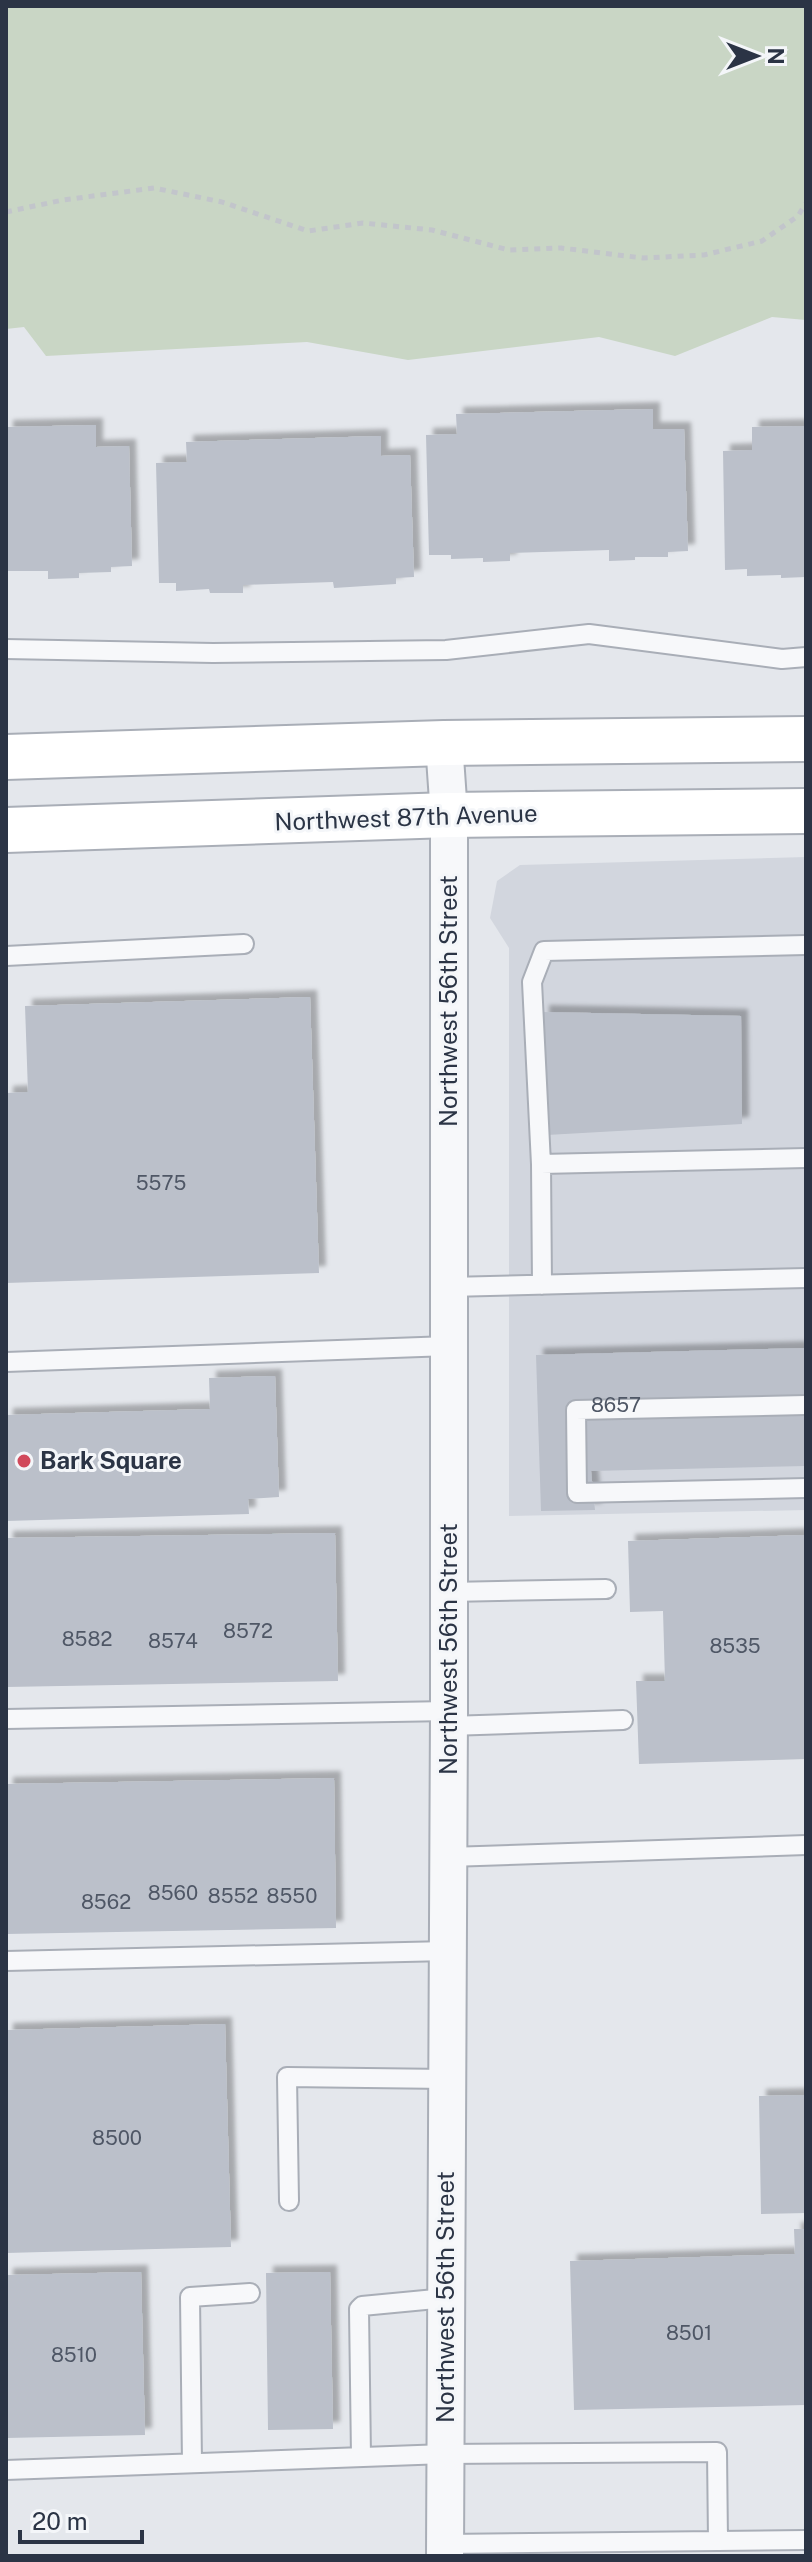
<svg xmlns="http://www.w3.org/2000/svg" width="812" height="2562" viewBox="0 0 812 2562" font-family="'Public Sans',sans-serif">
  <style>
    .built { fill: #d2d6de }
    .green { fill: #c9d6c5 }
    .building { fill: #bbc0ca; filter: url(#shadow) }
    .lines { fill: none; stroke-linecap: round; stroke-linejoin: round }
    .service-casing { stroke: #a9aeb7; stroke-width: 22 }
    .minor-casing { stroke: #a9aeb7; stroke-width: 40 }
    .secondary-casing { stroke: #a9aeb7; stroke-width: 48 }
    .path { stroke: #c2c5cb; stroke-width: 5; stroke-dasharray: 6 6; stroke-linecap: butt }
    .service { stroke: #f7f8fa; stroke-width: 18 }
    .minor { stroke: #f7f8fa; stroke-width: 36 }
    .secondary { stroke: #fff; stroke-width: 44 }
    .poi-dot { fill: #d1495b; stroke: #f4f6f9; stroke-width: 3 }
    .labels { text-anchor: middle; stroke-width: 6; stroke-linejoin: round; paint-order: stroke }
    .number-label { font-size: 20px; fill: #4f5766 }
    .street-label { font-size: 24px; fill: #2b3445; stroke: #f4f6f9 }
    .poi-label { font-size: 24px; font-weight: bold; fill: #2b3445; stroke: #f4f6f9; text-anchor: start }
  </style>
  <defs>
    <filter id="shadow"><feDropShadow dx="7" dy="-7" stdDeviation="2" flood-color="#0004"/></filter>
  </defs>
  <rect width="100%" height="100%" fill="#e4e7ec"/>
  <path class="built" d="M 806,857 L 806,1510 L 509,1516 L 509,948 L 490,918 L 497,881 L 520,865 Z"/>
  <path class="green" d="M 6,6 L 806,6 L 806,320 L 772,317 L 675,356 L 599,337 L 408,360 L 307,342 L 46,356 L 24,327 L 6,329 Z"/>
  <path class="building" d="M 653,409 L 653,429 L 684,429 L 688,551 L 668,552 L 668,557 L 635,557 L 635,560 L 609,561 L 609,550 L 510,553 L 510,561 L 483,562 L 483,558 L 451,559 L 451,555 L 429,555 L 426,435 L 457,434 L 456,414 Z
    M 96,425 L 96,447 L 129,446 L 132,566 L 111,567 L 111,572 L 79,573 L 79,578 L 48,579 L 48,571 L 6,571 L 6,427 Z
    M 806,426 L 806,577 L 781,578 L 781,575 L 747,576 L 747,569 L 725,570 L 723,451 L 752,450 L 752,427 Z
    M 381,436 L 381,456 L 410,455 L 414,577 L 396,578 L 396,584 L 334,588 L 333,582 L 243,585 L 243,593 L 210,593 L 209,589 L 176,591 L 176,583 L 159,583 L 156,463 L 187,462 L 186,442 Z
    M 310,997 L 319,1273 L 6,1283 L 6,1093 L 28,1092 L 25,1006 Z
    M 542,1012 L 741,1016 L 742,1124 L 547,1135 Z
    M 806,1348 L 806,1466 L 591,1471 L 595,1510 L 541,1511 L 536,1355 Z
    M 275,1376 L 279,1497 L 248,1499 L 249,1514 L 6,1521 L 6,1415 L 210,1409 L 209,1378 Z
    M 335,1533 L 338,1681 L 6,1687 L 6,1538 Z
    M 806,1535 L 806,1759 L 639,1764 L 636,1681 L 665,1681 L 663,1611 L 630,1612 L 628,1541 Z
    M 334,1778 L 336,1928 L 6,1934 L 6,1784 Z
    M 225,2024 L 231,2247 L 6,2253 L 6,2030 Z
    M 806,2095 L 806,2213 L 761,2214 L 759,2096 Z
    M 794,2229 L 806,2229 L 806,2405 L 574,2410 L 570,2261 L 795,2254 Z
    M 141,2272 L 145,2435 L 6,2438 L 6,2275 Z
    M 330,2272 L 333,2429 L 268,2430 L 266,2273 Z"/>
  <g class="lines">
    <g class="service-casing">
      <path id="service" d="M 6,649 L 213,653 L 446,650 L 589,634 L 782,659 L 806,657
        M 6,956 L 244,944
        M 541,1164 L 532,982 L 544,951 L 806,945
        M 542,1285 L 541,1164 L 806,1158
        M 449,1287 L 806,1278
        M 6,1362 L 449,1346
        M 806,1405 L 576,1410 L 577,1493 L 806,1488
        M 449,1592 L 606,1589
        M 6,1719 L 449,1711
        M 449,1726 L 623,1720
        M 449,1857 L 806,1845
        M 6,1961 L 448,1951
        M 289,2201 L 287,2077 L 447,2079
        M 361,2457 L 359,2309 L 362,2306 L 446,2298
        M 192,2463 L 190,2297 L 250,2293
        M 6,2470 L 445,2454 L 717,2452 L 718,2541
        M 445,2544 L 806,2540"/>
    </g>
    <g class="minor-casing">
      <path id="minor" d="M 444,743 L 449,815 L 449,1711 L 445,2556"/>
    </g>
    <g class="secondary-casing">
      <path id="secondary" d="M 6,757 L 444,743 L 806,739
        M 6,830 L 449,815 L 806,811"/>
    </g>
    <path class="path" d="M 6,212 L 63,200 L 154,188 L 222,202 L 308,231 L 363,223 L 432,230 L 509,250 L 561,248 L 643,258 L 704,255 L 762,241 L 798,216 L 806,203"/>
    <use href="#service" class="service"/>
    <use href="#minor" class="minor"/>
    <use href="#secondary" class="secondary"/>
  </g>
  <circle class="poi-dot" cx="24" cy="1461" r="8"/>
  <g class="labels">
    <g class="number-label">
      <text x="161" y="1190">5575</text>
      <text x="616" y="1412">8657</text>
      <text x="248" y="1638">8572</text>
      <text x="87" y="1646">8582</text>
      <text x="173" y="1648">8574</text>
      <text x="735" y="1653">8535</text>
      <text x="173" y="1900">8560</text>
      <text x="233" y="1903">8552</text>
      <text x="292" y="1903">8550</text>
      <text x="106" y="1909">8562</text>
      <text x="117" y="2145">8500</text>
      <text x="689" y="2340">8501</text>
      <text x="74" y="2362">8510</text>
    </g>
    <g class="street-label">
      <text transform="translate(406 818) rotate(-2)" y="8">Northwest 87th Avenue</text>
      <text transform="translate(449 1001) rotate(-90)" y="8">Northwest 56th Street</text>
      <text transform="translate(449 1649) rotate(-90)" y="8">Northwest 56th Street</text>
      <text transform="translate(446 2297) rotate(-90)" y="8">Northwest 56th Street</text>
    </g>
    <g class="poi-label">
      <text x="40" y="1469">Bark Square</text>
    </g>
  </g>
  <rect width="812" height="2562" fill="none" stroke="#2b3445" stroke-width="16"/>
  <g transform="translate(756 56) rotate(90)" stroke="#f4f6f9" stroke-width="6" paint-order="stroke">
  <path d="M0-6L14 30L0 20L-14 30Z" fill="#2b3445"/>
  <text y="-12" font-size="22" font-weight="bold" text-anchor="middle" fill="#2b3445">N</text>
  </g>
  <path d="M20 2530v12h122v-12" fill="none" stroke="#2b3445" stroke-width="4"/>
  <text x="32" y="2530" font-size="24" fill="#2b3445" stroke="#f4f6f9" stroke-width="6" paint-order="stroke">20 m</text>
</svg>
